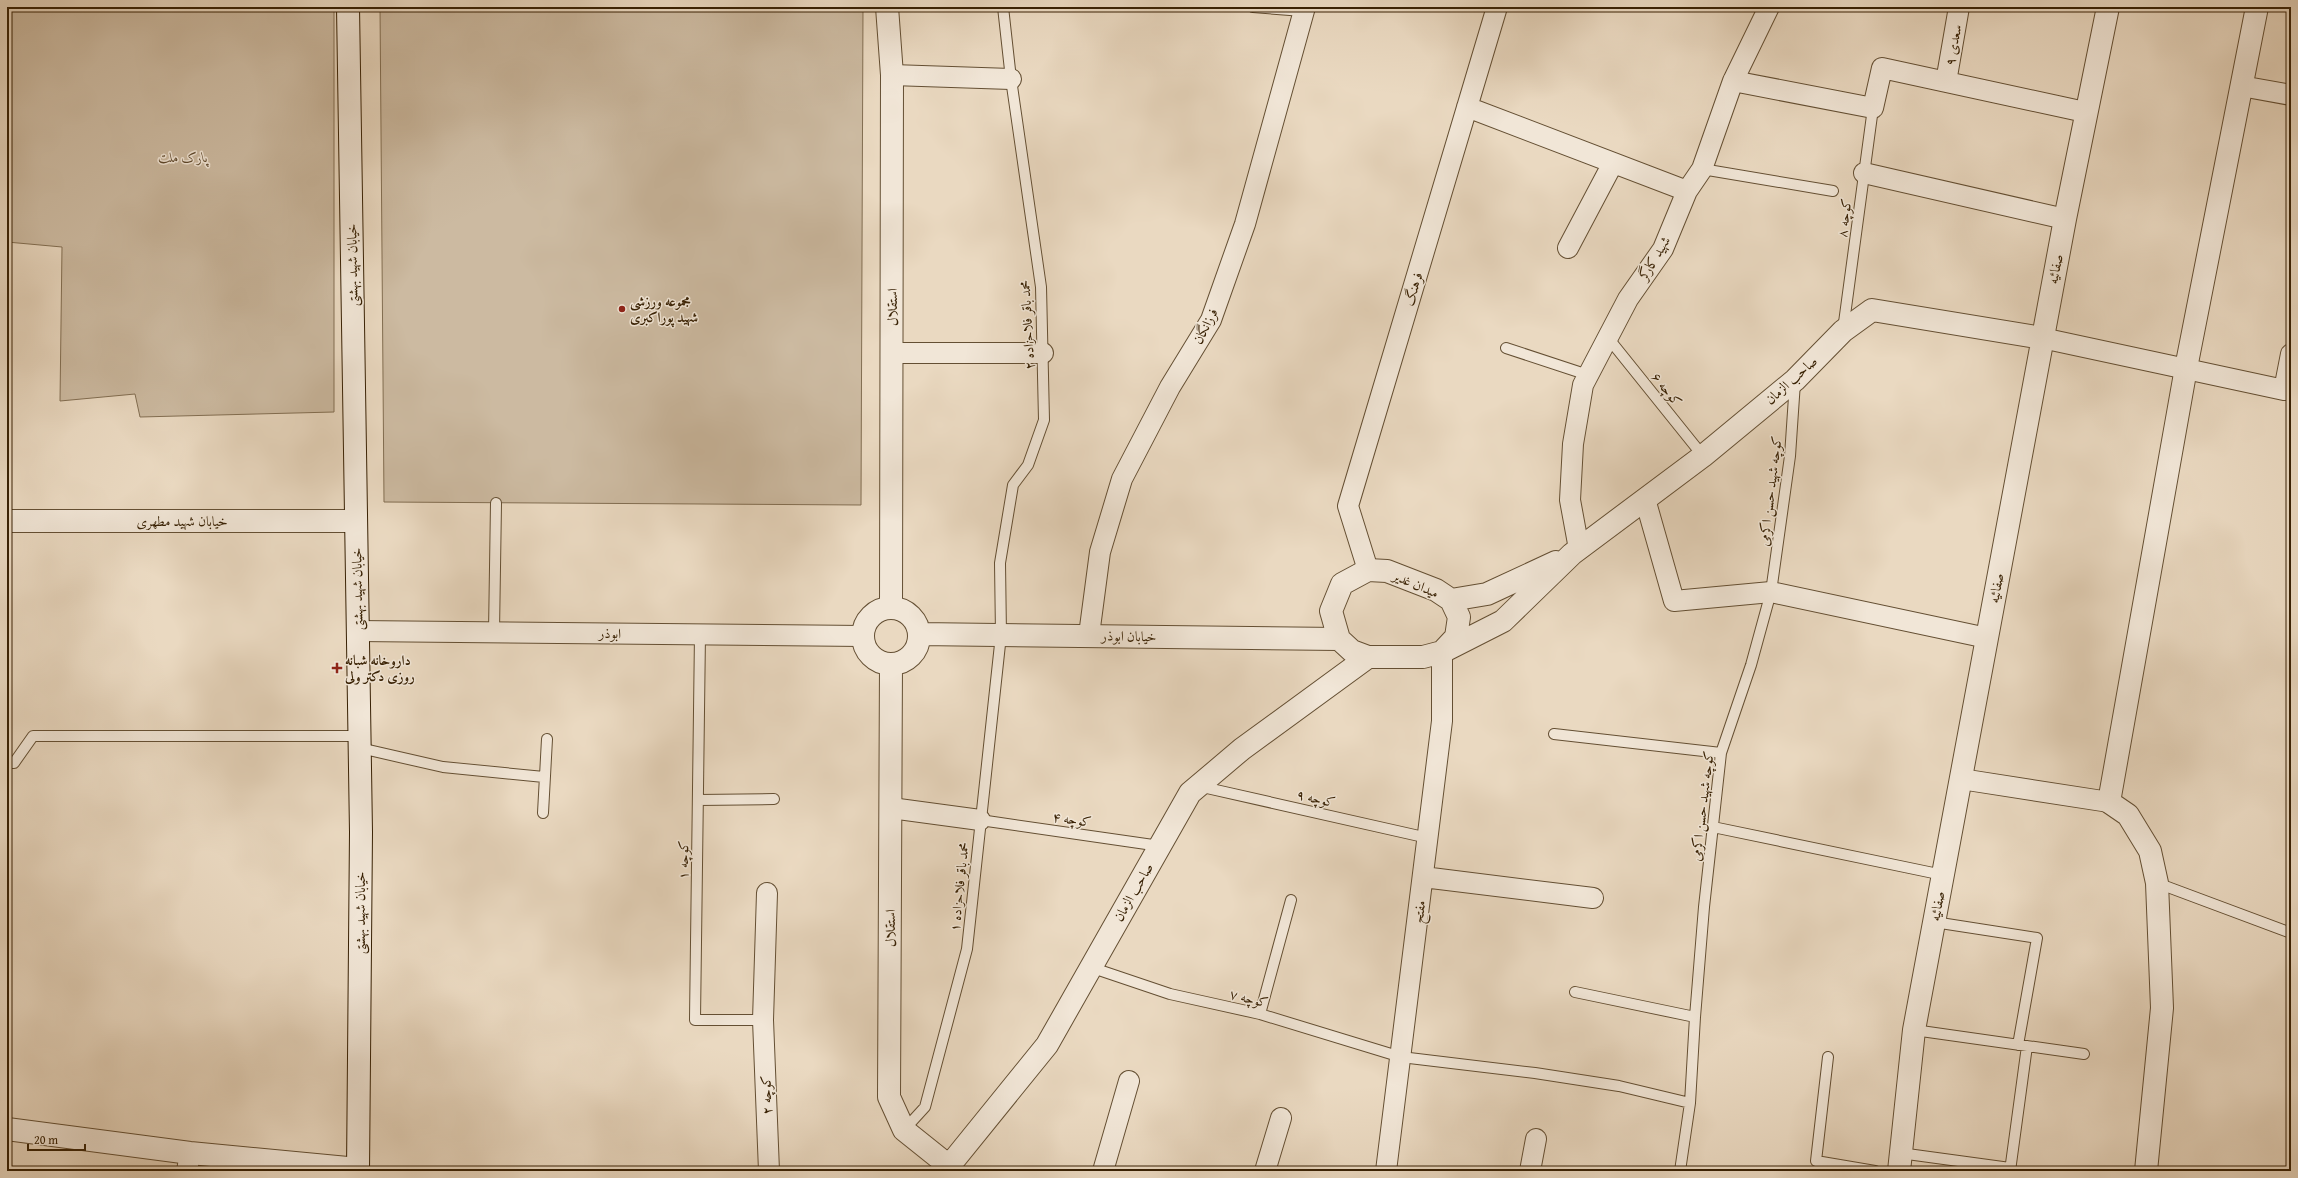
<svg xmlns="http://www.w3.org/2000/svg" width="2298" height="1178" viewBox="0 0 2298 1178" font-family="'Gentium Book Plus',Amiri,serif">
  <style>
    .park { fill: #ccbaa1; stroke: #826e52 }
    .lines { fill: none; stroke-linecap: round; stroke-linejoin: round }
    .service-casing { stroke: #644f33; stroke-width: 12 }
    .minor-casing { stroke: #644f33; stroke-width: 22 }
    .tertiary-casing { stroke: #644f33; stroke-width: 24 }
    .secondary-casing { stroke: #382104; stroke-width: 24 }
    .service { stroke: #f1e6d7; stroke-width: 10 }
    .minor { stroke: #f1e6d7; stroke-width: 20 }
    .tertiary { stroke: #f1e6d7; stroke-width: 22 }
    .secondary { stroke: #f1e6d7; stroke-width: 22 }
    .poi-dot { fill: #8f2418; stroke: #f1e6d7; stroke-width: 1.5 }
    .labels { text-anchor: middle; stroke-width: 3; stroke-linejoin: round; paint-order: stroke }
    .street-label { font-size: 14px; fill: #382104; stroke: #f1e6d7 }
    .park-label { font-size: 14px; font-style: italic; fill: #5d472b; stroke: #f1e6d7 }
    .poi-label { font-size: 14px; font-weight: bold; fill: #382104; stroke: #f1e6d7; text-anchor: start }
  </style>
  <rect width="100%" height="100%" fill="#ead9c1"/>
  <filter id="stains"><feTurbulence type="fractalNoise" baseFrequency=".005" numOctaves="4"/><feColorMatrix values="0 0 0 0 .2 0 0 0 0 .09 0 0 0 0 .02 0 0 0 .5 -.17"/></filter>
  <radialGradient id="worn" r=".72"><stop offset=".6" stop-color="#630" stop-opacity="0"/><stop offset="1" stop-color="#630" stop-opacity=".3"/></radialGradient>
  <path class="park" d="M 7,7 L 334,7 L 334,412 L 140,417 L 135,394 L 60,401 L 62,247 L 7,242 Z
    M 380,7 L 863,7 L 861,505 L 384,502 Z"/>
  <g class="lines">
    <g class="service-casing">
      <path id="service" d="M 1253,7 L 1303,11
        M 1702,169 L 1833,191
        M 1843,330 L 1873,108
        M 1609,339 L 1703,456
        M 1506,348 L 1588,375
        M 494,632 L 496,503
        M 700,634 L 695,1020 L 763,1020
        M 1554,734 L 1721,753
        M 360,748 L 443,767 L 544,777
        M 7,763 L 14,763 L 33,736 L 359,736
        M 1198,786 L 1428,838
        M 698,800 L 774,799
        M 543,813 L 547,739
        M 980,820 L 1160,846
        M 1713,827 L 1943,875
        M 2157,883 L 2291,933
        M 1934,922 L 2037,938 L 2018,1045
        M 1090,967 L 1170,994 L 1260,1014 L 1401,1057 L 1535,1073 L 1619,1086 L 1690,1103
        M 1575,992 L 1695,1017
        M 1260,1014 L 1291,900
        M 1914,1030 L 2084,1054
        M 1828,1057 L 1816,1161 L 1875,1171
        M 904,1130 L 925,1107 L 967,949 L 1001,635 L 1000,563 L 1013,485 L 1028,465 L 1044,420 L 1041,287 L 1011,79 L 1003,7
        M 1900,1153 L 2010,1168
        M 1680,1171 L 1690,1103 L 1695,1017 L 1704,907 L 1721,753 L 1751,665 L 1771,592 L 1790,456 L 1795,382
        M 2010,1171 L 2027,1046"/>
    </g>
    <g class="minor-casing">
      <path id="minor" d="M 892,75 L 1011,79
        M 1733,81 L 1769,7
        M 1946,82 L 1959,7
        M 2241,86 L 2291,95
        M 1467,107 L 1687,191 L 1663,249 L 1628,299 L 1583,385 L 1573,444 L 1570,500 L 1579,549
        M 1864,173 L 2065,219
        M 1687,191 L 1702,169 L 1733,81 L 1873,108 L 1882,68 L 2085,112
        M 1568,248 L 1613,163
        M 2042,338 L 2284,390 L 2291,354
        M 892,353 L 1043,353
        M 1645,499 L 1674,601 L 1771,592 L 1987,638
        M 1368,570 L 1348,506 L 1497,7
        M 357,631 L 863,636
        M 1089,635 L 1100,552 L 1122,479 L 1170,387 L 1211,320 L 1245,224 L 1305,7
        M 1961,779 L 2109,802
        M 891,808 L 980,820
        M 1423,877 L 1593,898
        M 767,893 L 763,1020 L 769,1171
        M 187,1171 L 190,1153
        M 1103,1171 L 1129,1081
        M 1265,1171 L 1281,1118
        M 1386,1171 L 1442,721 L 1442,652
        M 1530,1171 L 1536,1139"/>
    </g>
    <g class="tertiary-casing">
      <path id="tertiary" d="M 887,7 L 892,75 L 891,607
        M 7,521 L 356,521
        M 1368,570 L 1387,571 L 1436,590 L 1451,600 L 1459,617 L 1456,637 L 1442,652 L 1423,657 L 1368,657 L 1352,651 L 1339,639 L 1331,611 L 1342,584 Z
        M 1451,600 L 1487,594 L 1556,562
        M863 636a28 28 0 1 1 56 0a28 28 0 1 1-56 0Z
        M 919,634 L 1339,639
        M 1442,652 L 1503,621 L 1572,554 L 1703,456 L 1795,380 L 1843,331 L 1872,310 L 2042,338
        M 891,664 L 889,1097 L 904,1130 L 949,1166
        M 7,1129 L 190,1153 L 358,1169
        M 945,1171 L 1047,1045 L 1190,793 L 1242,749 L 1368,657
        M 1899,1171 L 1914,1030 L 2065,219 L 2108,7
        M 2146,1171 L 2162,1008 L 2157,883 L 2150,851 L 2128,815 L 2109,802 L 2186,368 L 2257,7"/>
    </g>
    <g class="secondary-casing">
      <path id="secondary" d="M 348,7 L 361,832 L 358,1171"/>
    </g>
    <use href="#service" class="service"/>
    <use href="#minor" class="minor"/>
    <use href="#tertiary" class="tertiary"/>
    <use href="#secondary" class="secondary"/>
  </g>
  <g class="poi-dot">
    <circle cx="622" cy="309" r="4"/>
    <path d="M335 662h4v4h4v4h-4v4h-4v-4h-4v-4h4z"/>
  </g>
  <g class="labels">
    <g class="street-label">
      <text transform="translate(1953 45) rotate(-80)" y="5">سعدی ۹</text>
      <text transform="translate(1844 218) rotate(-83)" y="5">کوچه ۸</text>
      <text transform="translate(1654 258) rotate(-59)" y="5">شهید کارگر</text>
      <text transform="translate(352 265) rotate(-91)" y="5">خیابان شهید بهشتی</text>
      <text transform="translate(2055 269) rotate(-79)" y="5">صفائیه</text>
      <text transform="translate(1413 289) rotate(-73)" y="5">فرهنگ</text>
      <text transform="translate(892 307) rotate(-90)" y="5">استقلال</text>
      <text transform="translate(1027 325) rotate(-93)" y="5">محمد باقر فلاحزاده ۲</text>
      <text transform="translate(1205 326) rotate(-63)" y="5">فرزانگان</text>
      <text transform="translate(1791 380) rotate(-42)" y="5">صاحب الزمان</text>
      <text transform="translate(1667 389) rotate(51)" y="5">کوچه ۶</text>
      <text transform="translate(1770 491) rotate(-83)" y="5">کوچه شهید حسن اکرمی</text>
      <text x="182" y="526">خیابان شهید مطهری</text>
      <text transform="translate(1416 584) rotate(23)" y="5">میدان غدیر</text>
      <text transform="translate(1996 588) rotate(-80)" y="5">صفائیه</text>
      <text transform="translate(357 589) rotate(-91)" y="5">خیابان شهید بهشتی</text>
      <text transform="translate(610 633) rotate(1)" y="5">ابوذر</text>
      <text transform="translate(1129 636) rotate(1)" y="5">خیابان ابوذر</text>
      <text transform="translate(1316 798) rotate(13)" y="5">کوچه ۹</text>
      <text transform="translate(1702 806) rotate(-83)" y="5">کوچه شهید حسن اکرمی</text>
      <text transform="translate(1072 819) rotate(8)" y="5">کوچه ۴</text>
      <text transform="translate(683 860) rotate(-89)" y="5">کوچه ۱</text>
      <text transform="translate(959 887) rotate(-84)" y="5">محمد باقر فلاحزاده ۱</text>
      <text transform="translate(1133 892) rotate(-60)" y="5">صاحب الزمان</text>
      <text transform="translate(1937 906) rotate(-80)" y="5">صفائیه</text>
      <text transform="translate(1419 912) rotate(-83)" y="5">مفتح</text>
      <text transform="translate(360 913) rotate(-90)" y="5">خیابان شهید بهشتی</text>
      <text transform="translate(890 928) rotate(-90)" y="5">استقلال</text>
      <text transform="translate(1249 998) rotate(14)" y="5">کوچه ۷</text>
      <text transform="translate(766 1095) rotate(-92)" y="5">کوچه ۲</text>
    </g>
    <g class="park-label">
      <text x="183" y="162">پارک ملت</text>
    </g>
    <g class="poi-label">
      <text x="630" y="306">مجموعه ورزشی<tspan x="630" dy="16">شهید پوراکبری</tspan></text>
      <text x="345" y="665">داروخانه شبانه<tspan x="345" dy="16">روزی دکتر ولی</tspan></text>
    </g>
  </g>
  <rect width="2298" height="1178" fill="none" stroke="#ead9c1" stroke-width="24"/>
  <rect x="8" y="8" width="2282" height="1162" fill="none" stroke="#382104" stroke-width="2"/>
  <rect x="12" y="12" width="2274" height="1154" fill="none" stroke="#382104"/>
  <path d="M28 1144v6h57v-6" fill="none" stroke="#382104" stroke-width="2"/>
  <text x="34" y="1144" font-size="12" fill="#382104" stroke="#f1e6d7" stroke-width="3" paint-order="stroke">20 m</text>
  <rect width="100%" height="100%" filter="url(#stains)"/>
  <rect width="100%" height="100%" fill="url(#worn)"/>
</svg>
